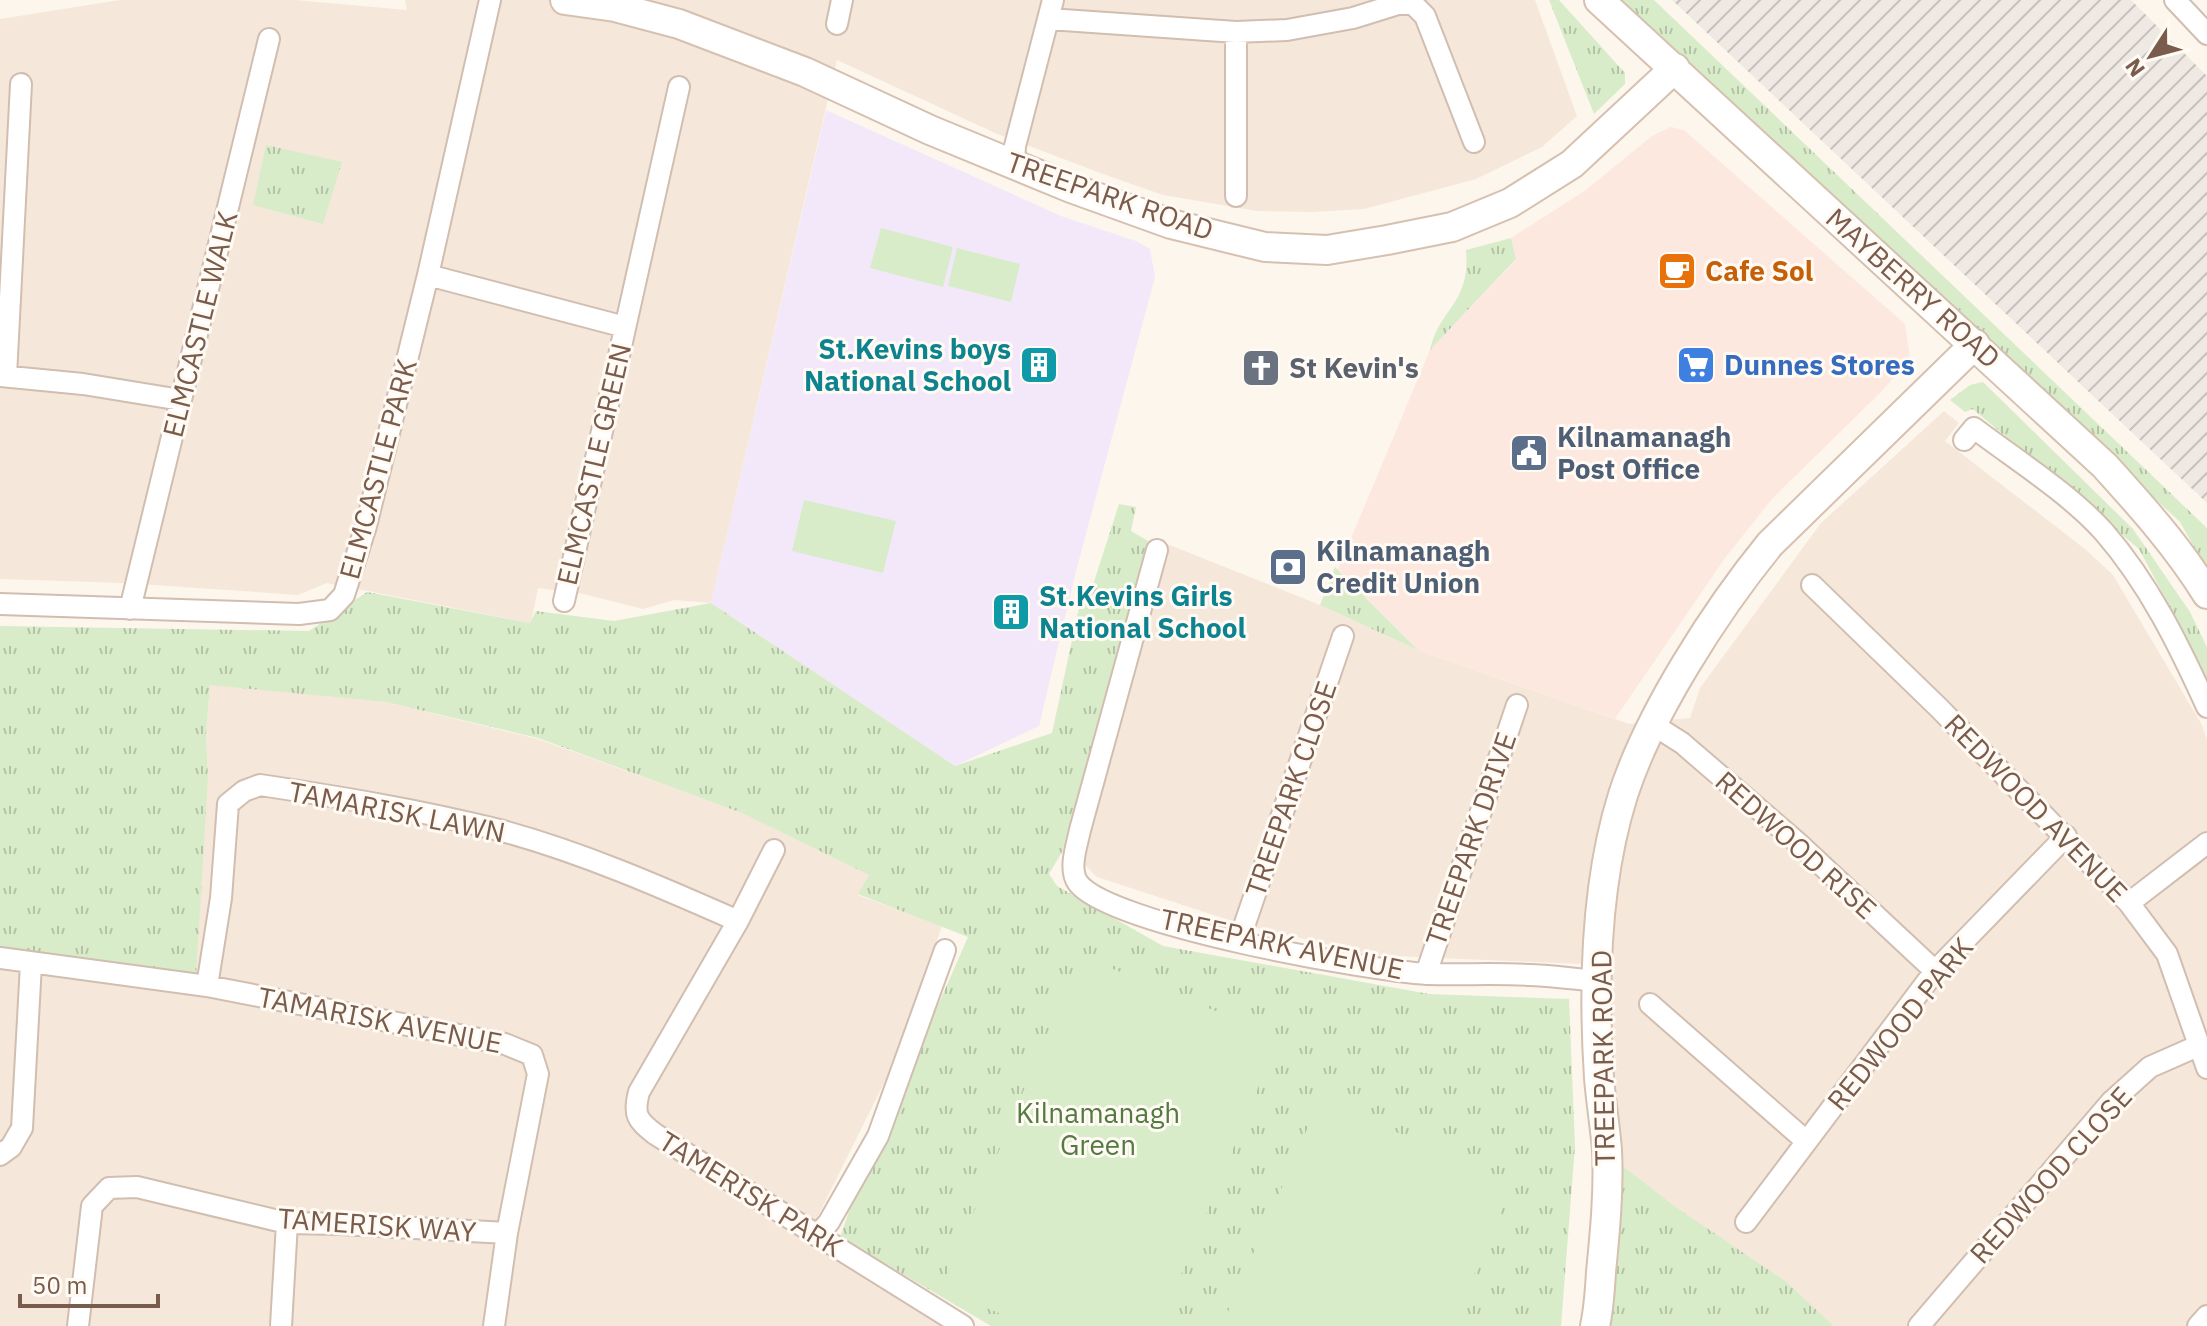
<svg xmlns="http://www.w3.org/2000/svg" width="2207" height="1326" viewBox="0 0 2207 1326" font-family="'IBM Plex Sans',sans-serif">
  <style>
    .residential { fill: #f5e8da }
    .commercial { fill: #fde8e0 }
    .industrial { fill: url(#industrial-furrows) }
    .education { fill: #f3e8fa }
    .grass { fill: url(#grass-tufts) }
    .garden { fill: #d8ecc9 }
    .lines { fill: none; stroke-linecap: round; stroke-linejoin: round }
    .street-casing { stroke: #d1beb0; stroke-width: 24 }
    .secondary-casing { stroke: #d6c0b0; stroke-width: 32 }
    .street { stroke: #fff; stroke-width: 20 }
    .secondary { stroke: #fff; stroke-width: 28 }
    .labels { text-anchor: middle; stroke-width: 6; stroke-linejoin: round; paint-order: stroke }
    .street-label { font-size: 28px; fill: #7a5c4d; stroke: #fffaf3 }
    .food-label { font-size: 28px; font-weight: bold; fill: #c56008; stroke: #fffaf3; text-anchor: start }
    .culture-label { font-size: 28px; font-weight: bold; fill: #0d838f; stroke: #fffaf3; text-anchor: end }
    .shop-label { font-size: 28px; font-weight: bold; fill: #366cbe; stroke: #fffaf3; text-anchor: start }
    .worship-label { font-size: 28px; font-weight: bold; fill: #5b616d; stroke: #fffaf3; text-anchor: start }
    .service-label { font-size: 28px; font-weight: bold; fill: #4e5e75; stroke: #fffaf3; text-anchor: start }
    .park-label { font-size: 28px; fill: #537a41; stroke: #fffaf3 }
  </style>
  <defs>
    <pattern id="industrial-furrows" width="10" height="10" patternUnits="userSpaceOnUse" patternTransform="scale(2)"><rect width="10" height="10" fill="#efe9e4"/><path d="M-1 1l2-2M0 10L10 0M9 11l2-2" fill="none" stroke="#c7c0bb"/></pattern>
    <pattern id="grass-tufts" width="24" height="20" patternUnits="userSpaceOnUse" patternTransform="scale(2)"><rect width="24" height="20" fill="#d8ecc9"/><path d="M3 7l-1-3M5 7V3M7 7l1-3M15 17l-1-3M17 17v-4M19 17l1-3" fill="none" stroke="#b4c2a5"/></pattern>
  </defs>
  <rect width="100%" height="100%" fill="#fdf6ec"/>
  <path class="residential" d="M 120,0 L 295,0 L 407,10 L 405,0 L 1535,0 L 1577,116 L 1542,147 L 1476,179 L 1364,209 L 1313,212 L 1257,211 L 1163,195 L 1103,174 L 995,133 L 837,60 L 711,603 L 674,600 L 643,609 L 579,593 L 538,588 L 531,623 L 327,583 L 298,595 L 124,583 L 0,579 L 0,19 Z
    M 1944,411 L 1959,423 L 1945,441 L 2085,549 L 2113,575 L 2202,725 L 2207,740 L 2207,1326 L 1834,1326 L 1784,1281 L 1675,1207 L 1619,1163 L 1604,965 L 1371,955 L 1238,923 L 1097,877 L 1082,862 L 1081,829 L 1167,544 L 1320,605 L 1418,650 L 1629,724 L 1690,718 L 1700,688 L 1821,523 Z
    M 210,684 L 386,702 L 538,739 L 743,813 L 869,875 L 858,895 L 942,926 L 891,1069 L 807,1238 L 953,1326 L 0,1326 L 0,949 L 208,777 L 206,734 Z"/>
  <path class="commercial" d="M 1671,127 L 1684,130 L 1905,324 L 1910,358 L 1883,390 L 1772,499 L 1725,558 L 1615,719 L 1418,650 L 1338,569 L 1430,350 L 1516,260 L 1511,238 L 1586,190 L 1652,136 Z"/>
  <path class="industrial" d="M 1672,0 L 2131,0 L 2207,76 L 2207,503 Z"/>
  <path class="education" d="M 826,110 L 1061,216 L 1136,241 L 1150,249 L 1155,277 L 1075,575 L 1039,726 L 955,766 L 711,603 Z"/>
  <path class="grass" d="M 1549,0 L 1559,0 L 1625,73 L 1625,84 L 1594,114 Z
    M 1619,0 L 1654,0 L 2207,528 L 2207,570 L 2180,522 Z
    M 266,145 L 342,162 L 323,224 L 253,205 Z
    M 1511,238 L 1516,259 L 1430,350 C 1439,308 1471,304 1466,250 Z
    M 1983,382 L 2133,529 L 2190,612 L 2207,647 L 2207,685 L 2186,637 L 2139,549 L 1973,409 L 1965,412 L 1950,400 L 1970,385 Z
    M 1119,504 L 1136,507 L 1131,531 L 1148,541 L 1062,852 L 1049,874 L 1057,886 L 1163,946 L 1429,994 L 1569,999 L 1575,1146 L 1561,1326 L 991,1326 L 840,1237 L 856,1192 L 968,937 L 858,894 L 869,875 L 742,813 L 538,738 L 386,702 L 210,685 L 206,734 L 208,777 L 196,976 L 0,949 L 0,626 L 309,631 L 367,592 L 530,623 L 536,611 L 614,621 L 711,603 L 955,766 L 1052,733 L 1082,594 L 1091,591 Z
    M 1335,567 L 1418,650 L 1320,605 Z
    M 1619,1163 L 1677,1208 L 1785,1281 L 1834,1326 L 1608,1326 L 1617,1272 Z"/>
  <path class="garden" d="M 881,228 L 953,247 L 943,287 L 870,268 Z
    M 957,248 L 1020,264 L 1011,302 L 948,286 Z
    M 804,500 L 896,521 L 883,573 L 792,551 Z
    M 1079,955 L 1279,1037 L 1160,1326 L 1031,1326 L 942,1290 Z
    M 1320,1099 L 1513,1183 L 1452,1326 L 1222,1326 Z"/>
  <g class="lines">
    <g class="street-casing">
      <path id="street" d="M 2175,0 L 2207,34
        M 1049,19 L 1236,32 L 1287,30 L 1353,18 L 1398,4 L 1413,4 L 1425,16 L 1474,142
        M 837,24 L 842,0
        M 1014,164 L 1015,146 L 1053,0
        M 1236,196 L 1236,32
        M 428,275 L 625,327
        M 0,376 L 83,384 L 181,400
        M 6,376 L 21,84
        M 1964,440 L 1974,428 C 2016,460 2069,493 2104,532 C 2149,584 2179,645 2207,707
        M 1157,550 L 1080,830 C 1077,845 1068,869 1078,883 C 1110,925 1370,971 1428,974 C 1462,975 1497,973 1531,975 C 1554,976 1576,979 1598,981
        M 1812,585 L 1939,708 L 2129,903 L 2167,954 L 2207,1068
        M 564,601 L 679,87
        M 0,604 L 299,614 L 330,610 L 344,595 L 366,526 L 428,275 L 490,0
        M 130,609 L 269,39
        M 1652,724 L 1682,743 L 1798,843 L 1935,971
        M 774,850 L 738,921 L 639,1092 C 633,1115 637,1120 655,1134 L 963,1326
        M 2129,903 L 2207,843
        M 1239,941 L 1343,636
        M 0,958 L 207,986 L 505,1044 L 532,1055 L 538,1074 L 507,1233 L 494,1326
        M 1426,974 L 1517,705
        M 207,986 L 221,898 L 228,804 L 244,791 L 260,785 C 340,797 420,810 499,830 C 581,852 661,887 738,921
        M 1650,1004 L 1806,1141
        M 0,1155 L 11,1147 L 22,1128 L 31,964
        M 1746,1222 L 1935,971 L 2066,836
        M 817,1236 L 829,1222 L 878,1136 L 945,950
        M 78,1326 L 92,1206 L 109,1188 L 137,1187 L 287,1223 L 340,1224 L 507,1233
        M 281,1326 L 287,1223
        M 1919,1326 L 2111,1102 L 2150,1067 L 2200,1045
        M 2198,1326 L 2207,1316"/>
    </g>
    <g class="secondary-casing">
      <path id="secondary" d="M 565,0 L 615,7 L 679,24 L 805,72 L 930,130 L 1071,188 L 1171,224 L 1265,247 L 1327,250 L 1387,240 L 1452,227 L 1510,203 L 1572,164 L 1675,68
        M 1599,0 L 2105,466 C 2142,507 2178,547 2207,594
        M 1595,1326 C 1599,1308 1600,1290 1601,1272 C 1605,1232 1609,1190 1607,1150 C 1605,1126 1601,1102 1599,1078 C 1593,985 1595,884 1623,795 C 1649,714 1716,610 1770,544 L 1975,344"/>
    </g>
    <use href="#street" class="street"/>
    <use href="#secondary" class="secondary"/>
  </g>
  <defs>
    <g id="cafe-square" transform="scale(2)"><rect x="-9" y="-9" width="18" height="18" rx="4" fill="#e8710a" stroke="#fffaf3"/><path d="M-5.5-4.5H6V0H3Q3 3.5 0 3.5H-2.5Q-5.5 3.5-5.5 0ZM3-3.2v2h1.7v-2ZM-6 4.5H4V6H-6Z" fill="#fff"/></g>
    <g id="building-square" transform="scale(2)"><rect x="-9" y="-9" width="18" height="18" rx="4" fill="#0f9aa8" stroke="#fffaf3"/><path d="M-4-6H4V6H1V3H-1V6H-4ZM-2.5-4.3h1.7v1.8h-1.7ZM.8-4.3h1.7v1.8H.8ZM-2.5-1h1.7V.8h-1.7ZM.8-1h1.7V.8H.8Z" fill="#fff"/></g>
    <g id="supermarket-square" transform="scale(2)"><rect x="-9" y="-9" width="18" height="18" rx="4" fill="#3f7fe0" stroke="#fffaf3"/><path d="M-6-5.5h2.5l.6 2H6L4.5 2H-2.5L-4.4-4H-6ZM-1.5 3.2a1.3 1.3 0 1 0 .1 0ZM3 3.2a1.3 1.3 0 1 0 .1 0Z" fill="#fff"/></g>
    <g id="church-square" transform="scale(2)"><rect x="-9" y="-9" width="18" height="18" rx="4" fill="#6b7280" stroke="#fffaf3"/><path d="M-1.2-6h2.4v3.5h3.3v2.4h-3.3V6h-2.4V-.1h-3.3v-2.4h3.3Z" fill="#fff"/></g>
    <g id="civic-square" transform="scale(2)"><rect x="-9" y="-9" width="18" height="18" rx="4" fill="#5c6f8a" stroke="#fffaf3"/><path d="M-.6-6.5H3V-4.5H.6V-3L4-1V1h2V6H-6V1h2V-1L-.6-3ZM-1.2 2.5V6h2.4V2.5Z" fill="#fff"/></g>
    <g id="bank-square" transform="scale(2)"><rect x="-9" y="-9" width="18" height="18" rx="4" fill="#5c6f8a" stroke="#fffaf3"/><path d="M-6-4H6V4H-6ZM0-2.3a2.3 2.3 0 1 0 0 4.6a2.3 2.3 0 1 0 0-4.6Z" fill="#fff"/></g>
  </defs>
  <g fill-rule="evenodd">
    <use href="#cafe-square" x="1677" y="271"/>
    <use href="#building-square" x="1039" y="365"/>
    <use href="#supermarket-square" x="1696" y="365"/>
    <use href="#church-square" x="1261" y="368"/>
    <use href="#civic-square" x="1529" y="453"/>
    <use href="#bank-square" x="1288" y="567"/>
    <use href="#building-square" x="1011" y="612"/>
  </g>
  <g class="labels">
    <g class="street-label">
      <text transform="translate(1110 196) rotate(19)" y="10">TREEPARK ROAD</text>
      <text transform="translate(1913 288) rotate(42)" y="10">MAYBERRY ROAD</text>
      <text transform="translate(200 324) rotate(-76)" y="10">ELMCASTLE WALK</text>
      <text transform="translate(594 464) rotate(-77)" y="10">ELMCASTLE GREEN</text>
      <text transform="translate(378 469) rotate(-75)" y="10">ELMCASTLE PARK</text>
      <text transform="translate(1291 789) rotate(-71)" y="10">TREEPARK CLOSE</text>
      <text transform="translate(2036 808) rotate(46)" y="10">REDWOOD AVENUE</text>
      <text transform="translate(397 812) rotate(11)" y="10">TAMARISK LAWN</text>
      <text transform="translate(1471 839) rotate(-71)" y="10">TREEPARK DRIVE</text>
      <text transform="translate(1796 845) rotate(42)" y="10">REDWOOD RISE</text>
      <text transform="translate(1282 944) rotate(12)" y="10">TREEPARK AVENUE</text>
      <text transform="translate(380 1020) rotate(11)" y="10">TAMARISK AVENUE</text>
      <text transform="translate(1900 1024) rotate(-51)" y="10">REDWOOD PARK</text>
      <text transform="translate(1603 1058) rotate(-91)" y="10">TREEPARK ROAD</text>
      <text transform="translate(2051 1175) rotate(-48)" y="10">REDWOOD CLOSE</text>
      <text transform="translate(751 1194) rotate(32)" y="10">TAMERISK PARK</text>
      <text transform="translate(377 1225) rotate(4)" y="10">TAMERISK WAY</text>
    </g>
    <g class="food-label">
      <text x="1705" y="281">Cafe Sol</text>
    </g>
    <g class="culture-label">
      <text x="1011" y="359">St.Kevins boys<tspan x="1011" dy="32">National School</tspan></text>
      <text x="1039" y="606" text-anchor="start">St.Kevins Girls<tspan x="1039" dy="32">National School</tspan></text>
    </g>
    <g class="shop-label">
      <text x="1724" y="375">Dunnes Stores</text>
    </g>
    <g class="worship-label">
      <text x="1289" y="378">St Kevin's</text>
    </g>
    <g class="service-label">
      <text x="1557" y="447">Kilnamanagh<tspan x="1557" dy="32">Post Office</tspan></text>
      <text x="1316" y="561">Kilnamanagh<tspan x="1316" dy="32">Credit Union</tspan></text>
    </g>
    <g class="park-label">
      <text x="1098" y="1123">Kilnamanagh<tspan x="1098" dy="32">Green</tspan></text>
    </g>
  </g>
  <g transform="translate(2151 56) rotate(234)" stroke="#fffaf3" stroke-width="6" paint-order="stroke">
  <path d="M0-6L14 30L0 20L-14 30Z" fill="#7a5c4d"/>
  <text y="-12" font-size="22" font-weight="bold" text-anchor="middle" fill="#7a5c4d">N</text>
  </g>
  <path d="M20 1294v12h138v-12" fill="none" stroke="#7a5c4d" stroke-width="4"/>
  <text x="32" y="1294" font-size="24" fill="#7a5c4d" stroke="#fffaf3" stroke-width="6" paint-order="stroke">50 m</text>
</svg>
